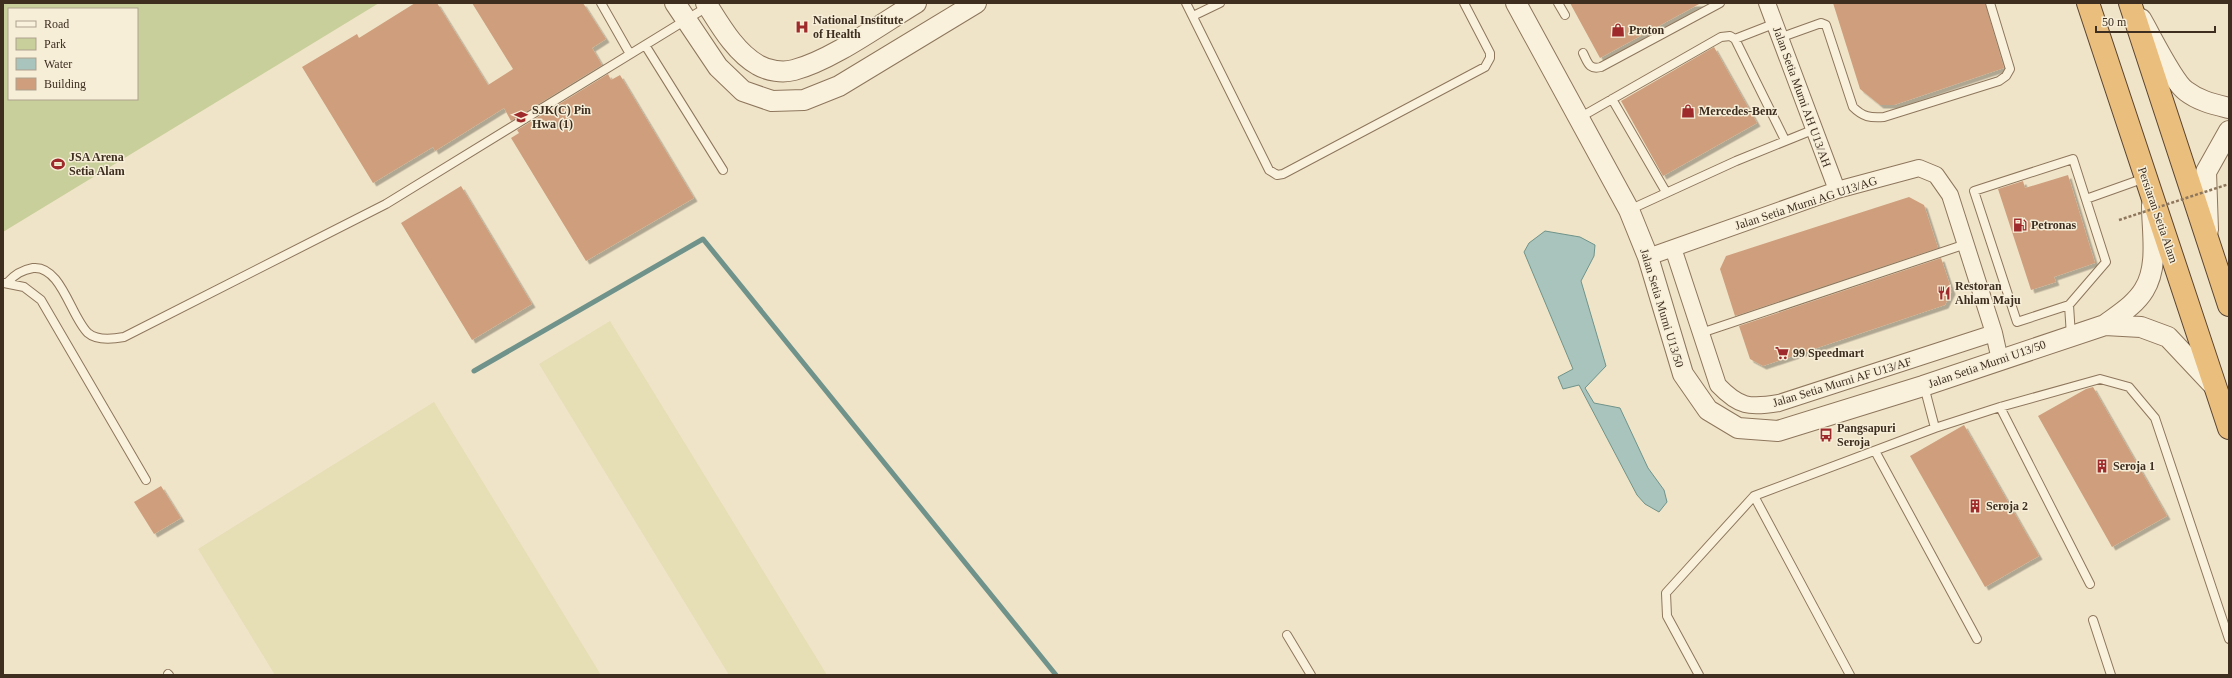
<svg xmlns="http://www.w3.org/2000/svg" width="2232" height="678" viewBox="0 0 2232 678" font-family="Georgia,serif">
  <style>
    .farmland { fill: #e6deb5 }
    .green { fill: #c9cf9b; fill-rule: evenodd }
    .water { fill: #a9c4bc; stroke: #6f938a }
    .lines { fill: none; stroke-linecap: round; stroke-linejoin: round }
    .stream { stroke: #6f938a; stroke-width: 5 }
    .building { fill: #cf9f7d; filter: url(#shadow) }
    .service-casing { stroke: #8d765c; stroke-width: 10 }
    .minor-casing { stroke: #8d765c; stroke-width: 18 }
    .tertiary-casing { stroke: #8d765c; stroke-width: 22 }
    .trunk-casing { stroke: #5b4430; stroke-width: 24 }
    .service { stroke: #faf1dc; stroke-width: 8 }
    .minor { stroke: #faf1dc; stroke-width: 16 }
    .tertiary { stroke: #faf1dc; stroke-width: 20 }
    .trunk { stroke: #eabe7c; stroke-width: 22 }
    .path-bridge { stroke: #8d765c; stroke-width: 2.5; stroke-dasharray: 3 2; stroke-linecap: butt }
    .labels { text-anchor: middle; stroke-width: 3; stroke-linejoin: round; paint-order: stroke }
    .poi-label { font-size: 12px; font-weight: bold; fill: #3d2e20; stroke: #f7eed8; text-anchor: start }
    .street-label { font-size: 12px; fill: #3d2e20; stroke: #f7eed8 }
  </style>
  <defs>
    <filter id="shadow"><feDropShadow dx="3.5" dy="3.5" stdDeviation="0" flood-color="#0004"/></filter>
  </defs>
  <rect width="100%" height="100%" fill="#f0e4c8"/>
  <path class="farmland" d="M 610,321 L 827,675 L 729,675 L 539,364 Z
    M 434,402 L 601,675 L 275,675 L 198,549 Z"/>
  <path class="green" d="M 3,3 L 379,3 L 3,232 ZM 9,9 L 137,9 L 137,99 L 9,99 Z"/>
  <path class="water" d="M 1545,231 L 1580,237 L 1595,245 L 1594,256 L 1581,281 L 1606,366 L 1585,388 L 1594,403 L 1620,408 L 1648,468 L 1664,490 L 1667,502 L 1659,512 L 1645,504 L 1637,495 L 1579,385 L 1563,389 L 1558,377 L 1573,369 L 1524,252 L 1529,243 Z"/>
  <g class="lines">
    <path class="stream" d="M 474,371 L 703,239 L 1056,675"/>
  </g>
  <path class="building" d="M 415,3 L 437,3 L 488,85 L 513,69 L 472,3 L 583,3 L 606,39 L 592,48 L 602,65 L 511,121 L 504,108 L 435,151 L 433,147 L 373,183 L 302,67 L 357,34 L 359,38 Z
    M 1570,3 L 1701,3 L 1600,58 Z
    M 1833,3 L 1985,3 L 2004,68 L 1894,105 L 1880,105 L 1860,89 Z
    M 1714,47 L 1757,123 L 1663,176 L 1621,101 Z
    M 608,74 L 611,80 L 620,75 L 694,198 L 586,261 L 511,138 L 519,133 L 517,130 Z
    M 2068,175 L 2095,263 L 2054,277 L 2056,282 L 2031,290 L 1998,189 L 2023,181 L 2025,188 Z
    M 461,186 L 532,304 L 472,340 L 401,223 Z
    M 1909,197 L 1924,205 L 1938,248 L 1735,316 L 1720,269 L 1726,256 Z
    M 1941,258 L 1952,291 L 1945,305 L 1763,366 L 1750,359 L 1739,326 Z
    M 2093,387 L 2167,516 L 2112,547 L 2038,416 L 2086,389 Z
    M 1964,425 L 2039,556 L 1985,587 L 1910,456 Z
    M 161,486 L 181,518 L 154,534 L 134,502 Z"/>
  <g class="lines">
    <g class="service-casing">
      <path id="service" d="M 601,3 L 630,54
        M 1186,3 L 1269,170 L 1277,175 L 1283,174 L 1485,67 L 1490,58 L 1490,53 L 1464,3
        M 1558,3 L 1565,15
        M 1193,16 L 1220,3
        M 1782,37 L 1821,23 L 1826,25 L 1853,107 C 1863,117 1870,118 1884,117 L 1999,81 L 2006,76 L 2010,69 L 1990,3
        M 1735,39 L 1776,23
        M 645,45 L 723,170
        M 1583,53 C 1588,63 1589,70 1601,67 L 1720,3
        M 1612,99 L 1666,192
        M 1579,118 L 1721,37 L 1730,36 L 1735,39 L 1785,140
        M 2073,159 L 2106,262 L 2069,305 L 2017,322 L 1974,191 Z
        M 2086,199 L 2145,178
        M 1629,210 L 1736,161 L 1815,129
        M 4,283 L 24,287 L 41,300 L 146,480
        M 7,283 C 15,274 22,270 33,268 C 61,265 71,317 88,333 C 97,341 113,339 124,337 L 386,204 L 707,7
        M 2069,305 L 2071,336
        M 1701,333 L 1966,244
        M 1924,386 L 1935,428
        M 2000,407 L 2090,584
        M 1875,451 L 1977,639
        M 1754,496 L 1850,675
        M 2093,620 L 2111,675
        M 1287,635 L 1311,675
        M 168,674 L 169,675
        M 1699,675 L 1667,616 L 1666,593 L 1754,496 L 1935,428 L 2000,407 L 2100,379 L 2129,387 L 2155,418 L 2229,639"/>
    </g>
    <g class="minor-casing">
      <path id="minor" d="M 1767,3 L 1837,190
        M 1673,248 L 1718,385 C 1739,407 1749,408 1779,403 L 1994,333
        M 1648,257 L 1837,190 L 1919,168 L 1936,175 L 1950,195 L 1994,333 L 2000,360"/>
    </g>
    <g class="tertiary-casing">
      <path id="tertiary" d="M 675,3 L 718,67 L 743,91 L 772,101 L 804,100 L 839,86 L 976,3
        M 706,3 C 720,25 735,52 758,65 C 768,71 783,73 794,70 C 832,60 881,24 916,3
        M 1516,3 L 1629,210 L 1648,257 L 1683,374 L 1708,410 L 1738,428 L 1778,431 L 1923,386 L 2105,325 C 2118,315 2135,305 2144,290 C 2159,266 2152,232 2152,205
        M 2141,19 C 2150,34 2173,82 2186,91 C 2199,101 2213,104 2229,108
        M 2208,230 L 2206,172 L 2229,131
        M 2105,325 L 2141,327 L 2168,337 L 2215,387"/>
    </g>
    <g class="trunk-casing">
      <path id="trunk" d="M 2088,3 L 2229,428
        M 2130,3 L 2229,305"/>
    </g>
    <use href="#service" class="service"/>
    <use href="#minor" class="minor"/>
    <use href="#tertiary" class="tertiary"/>
    <use href="#trunk" class="trunk"/>
    <path class="path-bridge" d="M 2119,220 L 2229,184"/>
  </g>
  <defs>
    <g id="hospital-bare" transform="scale(1.08)"><path d="M-5-5h3v3.5h4V-5h3V5h-3V1.5h-4V5h-3Z" fill="#9e2a2b" stroke="#f7eed8" stroke-width="2.5" paint-order="stroke"/></g>
    <g id="shop-bare" transform="scale(1.08)"><path d="M-5-2.5h2.3a2.7 3.5 0 0 1 5.4 0H5L5.5 6h-11ZM-1.5-2.5h3a1.5 2.3 0 0 0-3 0Z" fill="#9e2a2b" stroke="#f7eed8" stroke-width="2.5" paint-order="stroke"/></g>
    <g id="school-bare" transform="scale(1.08)"><path d="M0-5L7-2L0 1L-7-2ZM-4 1L0 2.5L4 1V4Q0 6-4 4Z" fill="#9e2a2b" stroke="#f7eed8" stroke-width="2.5" paint-order="stroke"/></g>
    <g id="stadium-bare" transform="scale(1.08)"><path d="M0-5a6.5 5 0 1 0 0 10a6.5 5 0 1 0 0-10ZM-3.5-1.8h7v3.6h-7Z" fill="#9e2a2b" stroke="#f7eed8" stroke-width="2.5" paint-order="stroke"/></g>
    <g id="fuel-bare" transform="scale(1.08)"><path d="M-5.5-6h7V0h2V4h1.3V-2.5L3-4.5l.8-.8L6-3V5H2.5V1h-1V6h-7ZM-4.2-4.7v3.2H.2V-4.7Z" fill="#9e2a2b" stroke="#f7eed8" stroke-width="2.5" paint-order="stroke"/></g>
    <g id="restaurant-bare" transform="scale(1.08)"><path d="M-5-6h1v4h1v-4h1v4h1v-4h1v5L-1.5 .5V6h-2V.5L-5-1ZM5-6V6H3V1.5H1.5Q1.5-4 5-6Z" fill="#9e2a2b" stroke="#f7eed8" stroke-width="2.5" paint-order="stroke"/></g>
    <g id="supermarket-bare" transform="scale(1.08)"><path d="M-6-5.5h2.5l.6 2H6L4.5 2H-2.5L-4.4-4H-6ZM-1.5 3.2a1.3 1.3 0 1 0 .1 0ZM3 3.2a1.3 1.3 0 1 0 .1 0Z" fill="#9e2a2b" stroke="#f7eed8" stroke-width="2.5" paint-order="stroke"/></g>
    <g id="bus-bare" transform="scale(1.08)"><path d="M-5-6H5V4H4V6H2V4H-2V6H-4V4H-5ZM-3.5-4V0h7V-4ZM-3.5 1.2v1.5H-2V1.2ZM2 1.2v1.5H3.5V1.2Z" fill="#9e2a2b" stroke="#f7eed8" stroke-width="2.5" paint-order="stroke"/></g>
    <g id="building-bare" transform="scale(1.08)"><path d="M-4-6H4V6H1V3H-1V6H-4ZM-2.5-4.3h1.7v1.8h-1.7ZM.8-4.3h1.7v1.8H.8ZM-2.5-1h1.7V.8h-1.7ZM.8-1h1.7V.8H.8Z" fill="#9e2a2b" stroke="#f7eed8" stroke-width="2.5" paint-order="stroke"/></g>
  </defs>
  <g fill-rule="evenodd">
    <use href="#hospital-bare" x="802" y="27"/>
    <use href="#shop-bare" x="1618" y="30"/>
    <use href="#shop-bare" x="1688" y="111"/>
    <use href="#school-bare" x="521" y="117"/>
    <use href="#stadium-bare" x="58" y="164"/>
    <use href="#fuel-bare" x="2020" y="225"/>
    <use href="#restaurant-bare" x="1944" y="293"/>
    <use href="#supermarket-bare" x="1782" y="353"/>
    <use href="#bus-bare" x="1826" y="435"/>
    <use href="#building-bare" x="2102" y="466"/>
    <use href="#building-bare" x="1975" y="506"/>
  </g>
  <g class="labels">
    <g class="poi-label">
      <text x="813" y="24">National Institute<tspan x="813" dy="14">of Health</tspan></text>
      <text x="1629" y="34">Proton</text>
      <text x="532" y="114">SJK(C) Pin<tspan x="532" dy="14">Hwa (1)</tspan></text>
      <text x="1699" y="115">Mercedes-Benz</text>
      <text x="69" y="161">JSA Arena<tspan x="69" dy="14">Setia Alam</tspan></text>
      <text x="2031" y="229">Petronas</text>
      <text x="1955" y="290">Restoran<tspan x="1955" dy="14">Ahlam Maju</tspan></text>
      <text x="1793" y="357">99 Speedmart</text>
      <text x="1837" y="432">Pangsapuri<tspan x="1837" dy="14">Seroja</tspan></text>
      <text x="2113" y="470">Seroja 1</text>
      <text x="1986" y="510">Seroja 2</text>
    </g>
    <g class="street-label">
      <text transform="translate(1802 97) rotate(70)" y="4">Jalan Setia Murni AH U13/AH</text>
      <text transform="translate(1806 203) rotate(-18)" y="4">Jalan Setia Murni AG U13/AG</text>
      <text transform="translate(2158 215) rotate(71)" y="4">Persiaran Setia Alam</text>
      <text transform="translate(1662 308) rotate(73)" y="4">Jalan Setia Murni U13/50</text>
      <text transform="translate(1987 364) rotate(-19)" y="4">Jalan Setia Murni U13/50</text>
      <text transform="translate(1842 382) rotate(-17)" y="4">Jalan Setia Murni AF U13/AF</text>
    </g>
  </g>
  <rect width="2232" height="678" fill="none" stroke="#3d2e20" stroke-width="8"/>
  <rect x="8" y="8" width="130" height="92" fill="#f7eed8" stroke="#ada18e"/>
  <rect x="16" y="21" width="20" height="6" fill="#faf1dc" stroke="#ada18e"/>
  <text x="44" y="28" font-size="12" fill="#3d2e20">Road</text>
  <rect x="16" y="38" width="20" height="12" fill="#c9cf9b" stroke="#ada18e"/>
  <text x="44" y="48" font-size="12" fill="#3d2e20">Park</text>
  <rect x="16" y="58" width="20" height="12" fill="#a9c4bc" stroke="#ada18e"/>
  <text x="44" y="68" font-size="12" fill="#3d2e20">Water</text>
  <rect x="16" y="78" width="20" height="12" fill="#cf9f7d" stroke="#ada18e"/>
  <text x="44" y="88" font-size="12" fill="#3d2e20">Building</text>
  <path d="M2096 26v6h119v-6" fill="none" stroke="#3d2e20" stroke-width="2"/>
  <text x="2102" y="26" font-size="12" fill="#3d2e20" stroke="#f7eed8" stroke-width="3" paint-order="stroke">50 m</text>
</svg>
